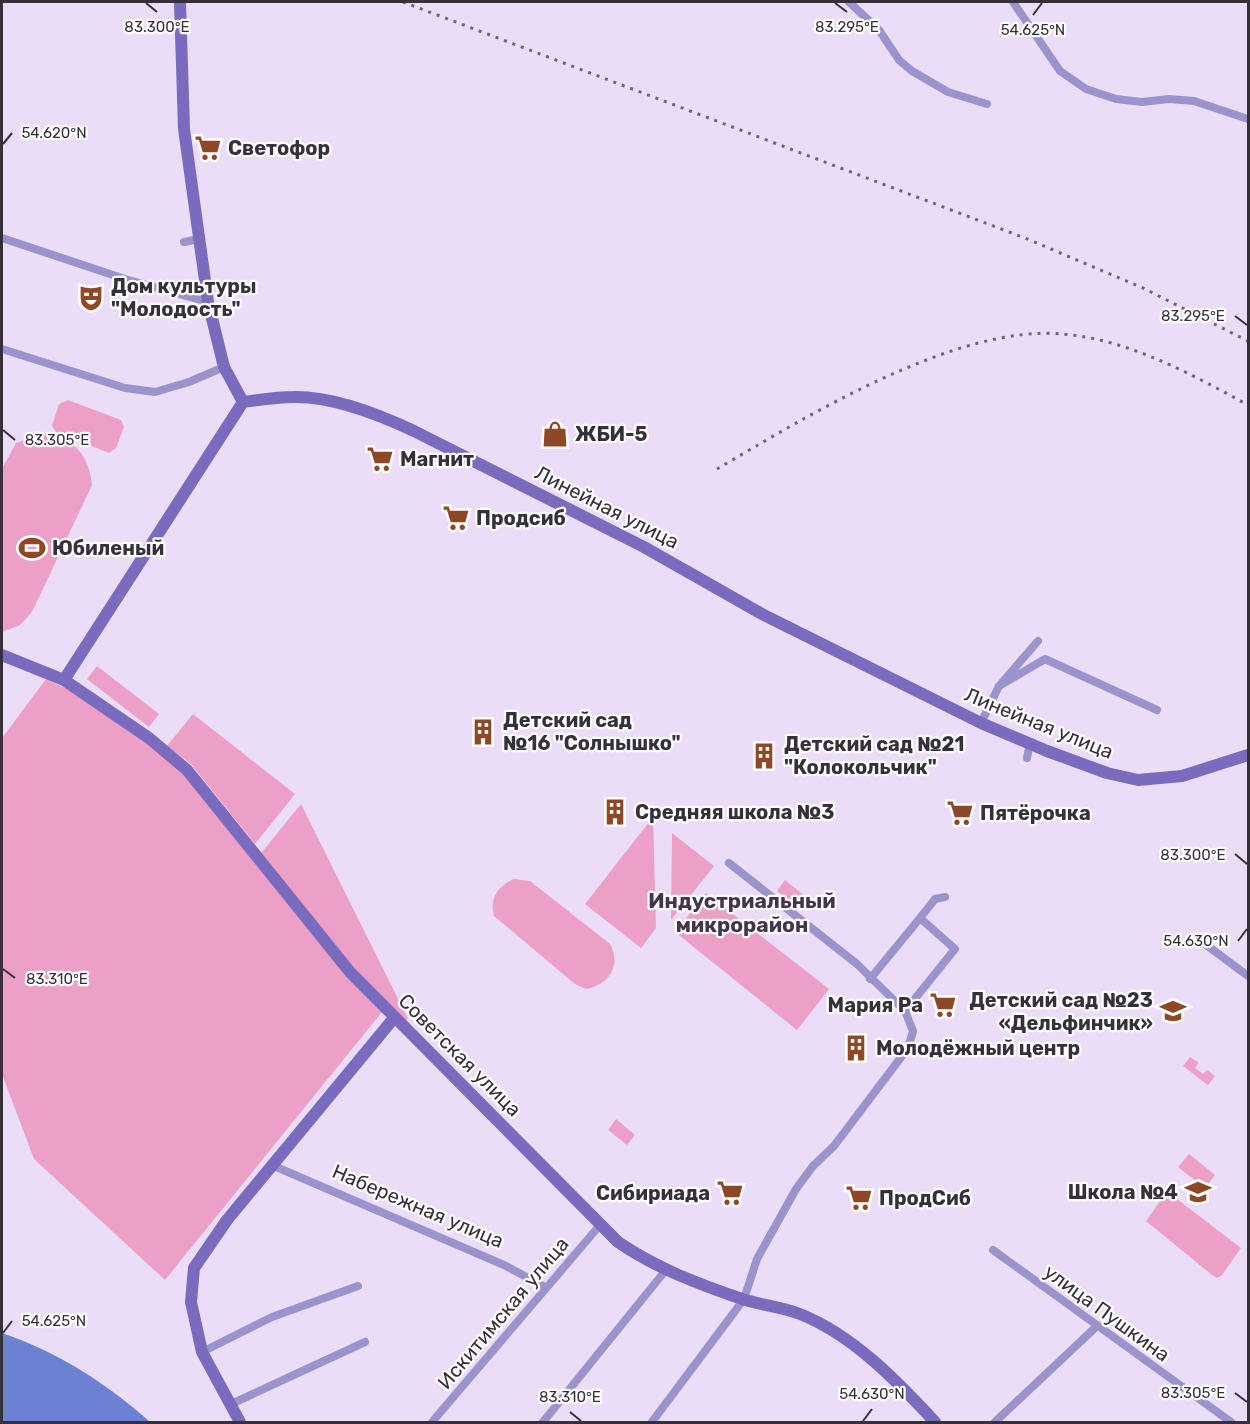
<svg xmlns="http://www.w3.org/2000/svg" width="1250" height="1424" viewBox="0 0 1250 1424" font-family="Rubik,sans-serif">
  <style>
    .green { fill: #eda0c7 }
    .water { fill: #6c81d2 }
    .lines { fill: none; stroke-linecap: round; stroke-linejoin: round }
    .street { stroke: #9b93cc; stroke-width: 8 }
    .secondary { stroke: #7a6bbe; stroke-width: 12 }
    .rail { stroke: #6e6575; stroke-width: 3; stroke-dasharray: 3 6; stroke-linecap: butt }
    .ticks { fill: none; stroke: #36303b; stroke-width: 2 }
    .labels { text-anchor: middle; stroke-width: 4.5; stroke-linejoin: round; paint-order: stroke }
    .poi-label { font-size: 20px; font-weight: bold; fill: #36303b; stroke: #fff; text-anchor: start }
    .street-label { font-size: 20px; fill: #36303b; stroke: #fff }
    .neighbourhood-label { font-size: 21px; font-weight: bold; fill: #43364c; stroke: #fff }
    .ticks-label { font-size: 15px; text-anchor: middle; fill: #36303b; stroke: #fff; stroke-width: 4.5; stroke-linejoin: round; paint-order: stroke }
  </style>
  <rect width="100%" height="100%" fill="#ebdcf8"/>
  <path class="green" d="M 68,400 L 121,420 L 124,427 L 116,448 L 109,453 L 56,432 L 52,426 L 59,404 Z
    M 43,434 C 74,437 89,455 92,485 L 32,612 L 20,625 L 2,632 L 2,469 L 16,443 Z
    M 97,666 L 159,714 L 149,727 L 87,679 Z
    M 46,679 L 82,696 L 184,769 L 328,953 L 382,1012 L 165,1280 L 34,1159 L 2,1074 L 2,738 Z
    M 193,714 L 295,794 L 255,844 L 191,764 L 167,746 Z
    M 301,804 L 408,1019 L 402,1021 L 351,964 L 261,853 Z
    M 653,817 L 656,928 L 641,948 L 585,904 Z
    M 672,833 L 714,866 L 671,920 Z
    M 514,879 L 530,881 L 610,944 C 622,965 609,985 586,989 L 575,984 L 494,916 C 489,898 498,886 514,879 Z
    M 785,880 L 804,895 L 796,906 L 777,891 Z
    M 706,893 L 829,989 L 797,1030 L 675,932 Z
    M 1190,1057 L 1199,1063 L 1195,1068 L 1203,1074 L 1207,1070 L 1215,1076 L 1208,1085 L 1183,1066 Z
    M 616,1119 L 635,1135 L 627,1145 L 608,1130 Z
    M 1189,1154 L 1215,1175 L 1205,1188 L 1178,1167 Z
    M 1169,1193 L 1241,1248 L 1222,1275 L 1217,1278 L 1212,1275 L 1146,1221 L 1165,1194 Z"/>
  <path class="water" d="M 2,1333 C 58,1352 106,1383 150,1422 L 2,1422 Z"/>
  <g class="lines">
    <path class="street" d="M 849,2 L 879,30 L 899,60 L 912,71 L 948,92 L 987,104
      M 1013,2 L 1060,71 L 1086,89 L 1116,99 L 1142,102 L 1169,99 L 1194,101 L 1248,119
      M 2,238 L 125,279 L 208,302
      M 184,242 L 199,239
      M 2,349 L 125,388 L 155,392 L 189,382 L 224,367
      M 999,686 L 1045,659 L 1157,710
      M 981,723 L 999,686 L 1038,641
      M 1027,758 L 1030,742
      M 920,918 L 935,899 L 945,897
      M 1205,944 L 1248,976
      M 870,979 L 920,918 L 955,949 L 905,1011
      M 274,1166 L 504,1265 L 545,1287
      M 993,1250 L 1231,1422
      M 202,1352 L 272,1317 L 358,1286
      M 229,1405 L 365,1342
      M 432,1422 L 600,1225
      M 543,1422 L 665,1271
      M 652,1422 L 744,1299 L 757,1259 L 796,1189 L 813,1166 L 834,1146 L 908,1048 L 913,1031 L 905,1011 L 857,964 L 729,863
      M 995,1422 L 1097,1326"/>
    <path class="secondary" d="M 180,2 L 184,129 L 208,302 L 224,367 L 243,402
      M 2,655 L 64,680 L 149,738 L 187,770 L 350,972 L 618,1242 C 656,1268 698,1284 742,1299 C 761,1305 782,1307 800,1314 C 853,1335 898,1382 935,1422
      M 64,680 L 243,402 C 259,400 277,397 293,397 C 333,396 378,414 414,431 L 644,547 L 762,614 L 981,723 L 1047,751 L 1107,773 L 1138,780 L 1182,776 L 1248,755
      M 240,1422 L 202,1352 L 191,1302 L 194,1268 L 227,1220 L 394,1018"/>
    <path class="rail" d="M 403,2 L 1025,238 L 1143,288 L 1248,341
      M 717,469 C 807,416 957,324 1063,334 C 1130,340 1191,374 1248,405"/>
  </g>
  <path class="ticks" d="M 146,3 L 157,12M 835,3 L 847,12M 1033,15 L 1042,3M 3,144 L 12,133M 1235,316 L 1247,325M 3,430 L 15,440M 1235,854 L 1247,864M 1238,941 L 1247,929M 3,969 L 15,978M 3,1333 L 12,1321M 1235,1393 L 1247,1402M 570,1412 L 581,1421M 863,1421 L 872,1409"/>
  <defs>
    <g id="supermarket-bare" transform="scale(2.07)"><path d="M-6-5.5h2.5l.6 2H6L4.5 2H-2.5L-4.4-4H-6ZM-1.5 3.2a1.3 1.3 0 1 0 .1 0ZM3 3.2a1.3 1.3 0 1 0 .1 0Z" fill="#8f4825" stroke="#fff" stroke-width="2.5" paint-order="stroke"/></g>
    <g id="theatre-bare" transform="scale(2.07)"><path d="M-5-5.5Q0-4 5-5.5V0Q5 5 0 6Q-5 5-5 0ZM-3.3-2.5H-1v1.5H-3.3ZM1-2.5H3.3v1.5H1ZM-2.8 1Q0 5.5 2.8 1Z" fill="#8f4825" stroke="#fff" stroke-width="2.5" paint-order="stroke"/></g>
    <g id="shop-bare" transform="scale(2.07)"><path d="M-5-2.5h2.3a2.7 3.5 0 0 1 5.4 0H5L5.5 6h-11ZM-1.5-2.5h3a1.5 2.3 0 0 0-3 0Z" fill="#8f4825" stroke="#fff" stroke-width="2.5" paint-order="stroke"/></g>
    <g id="stadium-bare" transform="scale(2.07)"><path d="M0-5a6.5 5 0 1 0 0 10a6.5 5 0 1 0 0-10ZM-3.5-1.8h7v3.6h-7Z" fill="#8f4825" stroke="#fff" stroke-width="2.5" paint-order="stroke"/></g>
    <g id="building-bare" transform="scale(2.07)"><path d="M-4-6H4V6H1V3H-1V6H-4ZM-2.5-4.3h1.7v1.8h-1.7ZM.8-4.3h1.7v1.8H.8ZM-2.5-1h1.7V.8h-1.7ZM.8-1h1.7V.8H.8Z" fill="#8f4825" stroke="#fff" stroke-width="2.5" paint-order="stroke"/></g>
    <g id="school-bare" transform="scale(2.07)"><path d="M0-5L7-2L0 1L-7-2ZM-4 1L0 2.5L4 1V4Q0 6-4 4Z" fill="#8f4825" stroke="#fff" stroke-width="2.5" paint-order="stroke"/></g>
  </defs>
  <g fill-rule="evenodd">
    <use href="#supermarket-bare" x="208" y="148"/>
    <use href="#theatre-bare" x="91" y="298"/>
    <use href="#shop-bare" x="555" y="434"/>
    <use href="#supermarket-bare" x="380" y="459"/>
    <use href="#supermarket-bare" x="456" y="518"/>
    <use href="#stadium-bare" x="32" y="548"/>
    <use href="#building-bare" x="483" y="732"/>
    <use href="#building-bare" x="764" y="756"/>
    <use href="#building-bare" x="615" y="812"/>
    <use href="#supermarket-bare" x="960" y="813"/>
    <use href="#supermarket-bare" x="943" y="1005"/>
    <use href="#school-bare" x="1173" y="1011"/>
    <use href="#building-bare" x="856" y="1048"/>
    <use href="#school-bare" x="1198" y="1192"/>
    <use href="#supermarket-bare" x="730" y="1193"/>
    <use href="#supermarket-bare" x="859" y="1198"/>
  </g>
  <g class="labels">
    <g class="poi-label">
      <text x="228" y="155">Светофор</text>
      <text x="111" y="293">Дом культуры<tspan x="111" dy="23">"Молодость"</tspan></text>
      <text x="575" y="441">ЖБИ-5</text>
      <text x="400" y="466">Магнит</text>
      <text x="476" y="525">Продсиб</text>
      <text x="52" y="555">Юбиленый</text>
      <text x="503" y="727">Детский сад<tspan x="503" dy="23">№16 "Солнышко"</tspan></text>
      <text x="784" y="751">Детский сад №21<tspan x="784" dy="23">"Колокольчик"</tspan></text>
      <text x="635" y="819">Средняя школа №3</text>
      <text x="980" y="820">Пятёрочка</text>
      <text x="1153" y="1007" text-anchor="end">Детский сад №23<tspan x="1153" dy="23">«Дельфинчик»</tspan></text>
      <text x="923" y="1012" text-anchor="end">Мария Ра</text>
      <text x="876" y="1055">Молодёжный центр</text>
      <text x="1178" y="1199" text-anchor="end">Школа №4</text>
      <text x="710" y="1200" text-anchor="end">Сибириада</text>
      <text x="879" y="1205">ПродСиб</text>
    </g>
    <g class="street-label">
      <text transform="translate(607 507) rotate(27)" y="7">Линейная улица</text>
      <text transform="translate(1039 723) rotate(22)" y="7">Линейная улица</text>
      <text transform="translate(460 1055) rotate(45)" y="7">Советская улица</text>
      <text transform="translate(418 1206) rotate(23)" y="7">Набережная улица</text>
      <text transform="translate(503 1313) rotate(-50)" y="7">Искитимская улица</text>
      <text transform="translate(1107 1313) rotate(36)" y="7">улица Пушкина</text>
    </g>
    <g class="neighbourhood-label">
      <text x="742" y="908">Индустриальный<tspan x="742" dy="24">микрорайон</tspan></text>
    </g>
  </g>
  <g class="ticks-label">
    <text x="157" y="32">83.300°E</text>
    <text x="847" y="32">83.295°E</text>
    <text x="1033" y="35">54.625°N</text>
    <text x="54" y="138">54.620°N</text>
    <text x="1193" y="321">83.295°E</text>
    <text x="57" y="445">83.305°E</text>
    <text x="1193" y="860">83.300°E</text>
    <text x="1196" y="946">54.630°N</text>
    <text x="57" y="984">83.310°E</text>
    <text x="54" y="1326">54.625°N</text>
    <text x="1193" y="1398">83.305°E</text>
    <text x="872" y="1399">54.630°N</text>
    <text x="570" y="1402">83.310°E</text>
  </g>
  <rect width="1250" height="1424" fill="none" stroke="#36303b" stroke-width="6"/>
</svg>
